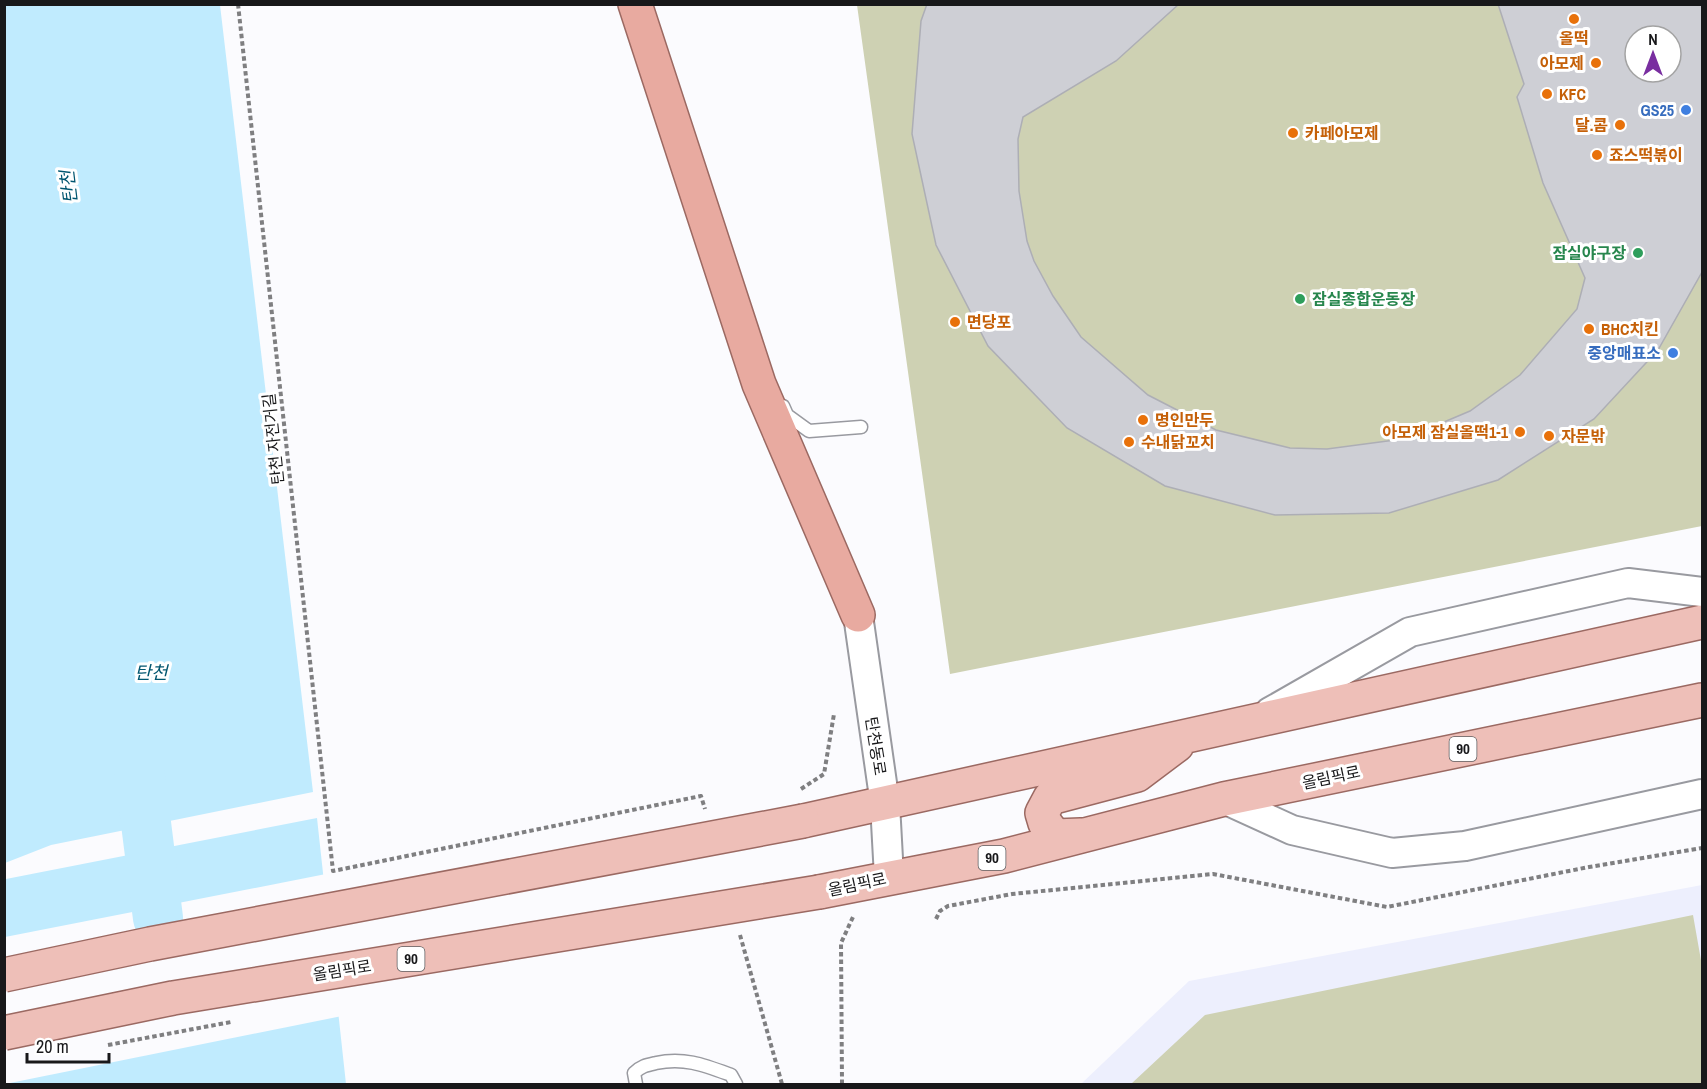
<svg xmlns="http://www.w3.org/2000/svg" width="1707" height="1089" viewBox="0 0 1707 1089" font-family="'Archivo Narrow','Noto Sans KR',sans-serif">
  <style>
    .built { fill: #edeffd }
    .green { fill: #ced1b3; fill-rule: evenodd }
    .water { fill: #c0ebfe }
    .pier { fill: #fbfbfe }
    .lines { fill: none; stroke-linecap: round; stroke-linejoin: round }
    .river { stroke: #c0ebfe; stroke-width: 50 }
    .building { fill: #cecfd5; stroke: #adaeb5; stroke-width: 1.5; fill-rule: evenodd }
    .service-casing { stroke: #999aa0; stroke-width: 15 }
    .tertiary-casing { stroke: #999aa0; stroke-width: 32 }
    .primary-casing { stroke: #9b6962; stroke-width: 36 }
    .trunk-casing { stroke: #9b6962; stroke-width: 36 }
    .path { stroke: #7f7f81; stroke-width: 4; stroke-dasharray: 4.5 3; stroke-linecap: butt }
    .service { stroke: #fff; stroke-width: 12 }
    .tertiary { stroke: #fff; stroke-width: 28 }
    .primary { stroke: #eebfb8; stroke-width: 33 }
    .trunk { stroke: #e8aaa0; stroke-width: 33 }
    .primary-bridge-casing { stroke: #9b6962; stroke-width: 36; stroke-linecap: butt }
    .path-bridge { stroke: #7f7f81; stroke-width: 4; stroke-dasharray: 4.5 3; stroke-linecap: butt }
    .primary-bridge { stroke: #eebfb8; stroke-width: 33 }
    .food-dot { fill: #e8710a; stroke: #fff; stroke-width: 2 }
    .shop-dot { fill: #3f7fe0; stroke: #fff; stroke-width: 2 }
    .leisure-dot { fill: #2e9e5b; stroke: #fff; stroke-width: 2 }
    .labels { text-anchor: middle; stroke-width: 6; stroke-linejoin: round; paint-order: stroke }
    .shield { fill: #fff; stroke: #5d5d5f; stroke-width: 1.5 }
    .shield-label { font-size: 15px; font-weight: bold; fill: #18181a }
    .food-label { font-size: 16px; font-weight: bold; fill: #c56008; stroke: #fff; text-anchor: start }
    .shop-label { font-size: 16px; font-weight: bold; fill: #366cbe; stroke: #fff; text-anchor: end }
    .leisure-label { font-size: 16px; font-weight: bold; fill: #27864d; stroke: #fff; text-anchor: end }
    .street-label { font-size: 16px; fill: #18181a; stroke: #fff }
    .water-label { font-size: 18px; font-style: italic; fill: #005670; stroke: #fff }
  </style>
  <rect width="100%" height="100%" fill="#fbfbfe"/>
  <path class="built" d="M 1702,885 L 1702,1084 L 1081,1084 L 1189,981 Z"/>
  <path class="green" d="M 857,5 L 1702,5 L 1702,526 L 950,674 ZM 1635,36 L 1671,36 L 1671,72 L 1635,72 Z
    M 1693,915 L 1702,966 L 1702,1084 L 1131,1084 L 1205,1015 Z"/>
  <path class="water" d="M 5,4 L 220,5 L 313,792 L 51,845 L 5,863 Z
    M 317,818 L 346,1084 L 5,1084 L 4,876 L 6,879 Z"/>
  <path class="pier" d="M 326,874 L 342,1016 L 5,1084 L 5,937 Z"/>
  <g class="lines">
    <path class="river" d="M 138,760 L 158,918"/>
  </g>
  <path class="building" d="M 927,4 L 1179,4 L 1116,61 L 1023,117 L 1018,139 L 1019,191 L 1027,241 L 1034,261 L 1053,296 L 1081,337 L 1148,395 L 1216,430 L 1290,448 L 1327,449 L 1395,440 L 1418,433 L 1470,411 L 1520,375 L 1577,309 L 1585,278 L 1543,183 L 1517,97 L 1524,84 L 1498,4 L 1702,4 L 1702,272 L 1658,350 L 1594,419 L 1498,480 L 1389,513 L 1275,515 L 1165,486 L 1067,428 L 988,346 L 936,245 L 912,134 L 921,21 ZM 1635,36 L 1671,36 L 1671,72 L 1635,72 Z"/>
  <g class="lines">
    <g class="service-casing">
      <path id="service" d="M 783,406 L 787,415 L 809,431 L 861,427
        M 636,1084 L 634,1073 C 641,1066 647,1065 656,1063 C 684,1057 704,1065 731,1075 L 736,1084"/>
    </g>
    <g class="tertiary-casing">
      <path id="tertiary" d="M 858,615 L 885,804 L 889,877
        M 1270,712 L 1410,632 L 1628,583 L 1702,592
        M 1224,799 L 1292,830 L 1392,853 L 1465,846 L 1702,794"/>
    </g>
    <g class="primary-casing">
      <path id="primary" d="M 803,821 L 1702,622
        M 1081,835 L 1055,836 L 1045,823 L 1042,813 L 1050,798 L 1137,775 L 1177,745
        M 819,892 L 1004,856 L 1224,799 L 1702,700"/>
    </g>
    <g class="trunk-casing">
      <path id="trunk" d="M 635,4 L 759,384 L 858,615"/>
    </g>
    <path class="path" d="M 238,4 L 333,871 L 701,796 L 705,809
      M 801,789 L 824,774 L 834,714
      M 936,919 L 940,911 L 948,906 L 1012,894 L 1213,874 L 1387,907 L 1589,867 L 1702,848
      M 740,935 L 782,1084
      M 842,1084 L 841,943 L 853,917"/>
    <use href="#service" class="service"/>
    <use href="#tertiary" class="tertiary"/>
    <use href="#primary" class="primary"/>
    <use href="#trunk" class="trunk"/>
    <g class="primary-bridge-casing">
      <path id="primary-bridge" d="M 4,975 L 150,944 L 803,821
        M 4,1033 L 173,998 L 819,892"/>
    </g>
    <path class="path-bridge" d="M 108,1045 L 231,1022"/>
    <use href="#primary-bridge" class="primary-bridge"/>
  </g>
  <g class="food-dot">
    <circle cx="1574" cy="19" r="6"/>
    <circle cx="1596" cy="63" r="6"/>
    <circle cx="1547" cy="94" r="6"/>
    <circle cx="1620" cy="125" r="6"/>
    <circle cx="1293" cy="133" r="6"/>
    <circle cx="1597" cy="155" r="6"/>
    <circle cx="955" cy="322" r="6"/>
    <circle cx="1589" cy="329" r="6"/>
    <circle cx="1143" cy="420" r="6"/>
    <circle cx="1520" cy="432" r="6"/>
    <circle cx="1549" cy="436" r="6"/>
    <circle cx="1129" cy="442" r="6"/>
  </g>
  <g class="shop-dot">
    <circle cx="1686" cy="110" r="6"/>
    <circle cx="1673" cy="353" r="6"/>
  </g>
  <g class="leisure-dot">
    <circle cx="1638" cy="253" r="6"/>
    <circle cx="1300" cy="299" r="6"/>
  </g>
  <g class="labels">
    <g class="shield">
      <rect x="1449.5" y="737" width="27" height="24" rx="4.5"/>
      <rect x="978.5" y="846" width="27" height="24" rx="4.5"/>
      <rect x="397.5" y="947" width="27" height="24" rx="4.5"/>
    </g>
    <g class="shield-label">
      <text x="1463" y="754">90</text>
      <text x="992" y="863">90</text>
      <text x="411" y="964">90</text>
    </g>
    <g class="food-label">
      <text x="1574" y="44" text-anchor="middle">올떡</text>
      <text x="1584" y="69" text-anchor="end">아모제</text>
      <text x="1559" y="100">KFC</text>
      <text x="1608" y="131" text-anchor="end">달.콤</text>
      <text x="1305" y="139">카페아모제</text>
      <text x="1609" y="161">죠스떡볶이</text>
      <text x="967" y="328">면당포</text>
      <text x="1601" y="335">BHC치킨</text>
      <text x="1155" y="426">명인만두</text>
      <text x="1508" y="438" text-anchor="end">아모제 잠실올떡1-1</text>
      <text x="1561" y="442">자문밖</text>
      <text x="1141" y="448">수내닭꼬치</text>
    </g>
    <g class="shop-label">
      <text x="1674" y="116">GS25</text>
      <text x="1661" y="359">중앙매표소</text>
    </g>
    <g class="leisure-label">
      <text x="1626" y="259">잠실야구장</text>
      <text x="1312" y="305" text-anchor="start">잠실종합운동장</text>
    </g>
    <g class="street-label">
      <text transform="translate(273 439) rotate(-96)" y="6">탄천 자전거길</text>
      <text transform="translate(876 746) rotate(81)" y="6">탄천동로</text>
      <text transform="translate(1331 777) rotate(-12)" y="6">올림픽로</text>
      <text transform="translate(857 884) rotate(-12)" y="6">올림픽로</text>
      <text transform="translate(342 970) rotate(-9)" y="6">올림픽로</text>
    </g>
    <g class="water-label">
      <text transform="translate(69 187) rotate(-97)" y="6">탄천</text>
      <text x="151" y="679">탄천</text>
    </g>
  </g>
  <rect width="1707" height="1089" fill="none" stroke="#18181a" stroke-width="12"/>
  <g transform="translate(1653 54)"><circle r="28" fill="#ffffff" stroke="#a3a3a3" stroke-width="1.5"/>
  <path d="M0-4.5L10 22L0 15L-10 22Z" fill="#792ea0"/>
  <text y="-9" font-size="16" font-weight="bold" text-anchor="middle" fill="#18181a">N</text>
  </g>
  <path d="M27 1053v9h82v-9" fill="none" stroke="#18181a" stroke-width="3"/>
  <text x="36" y="1053" font-size="18" fill="#18181a" stroke="#ffffff" stroke-width="4.5" paint-order="stroke">20 m</text>
</svg>
